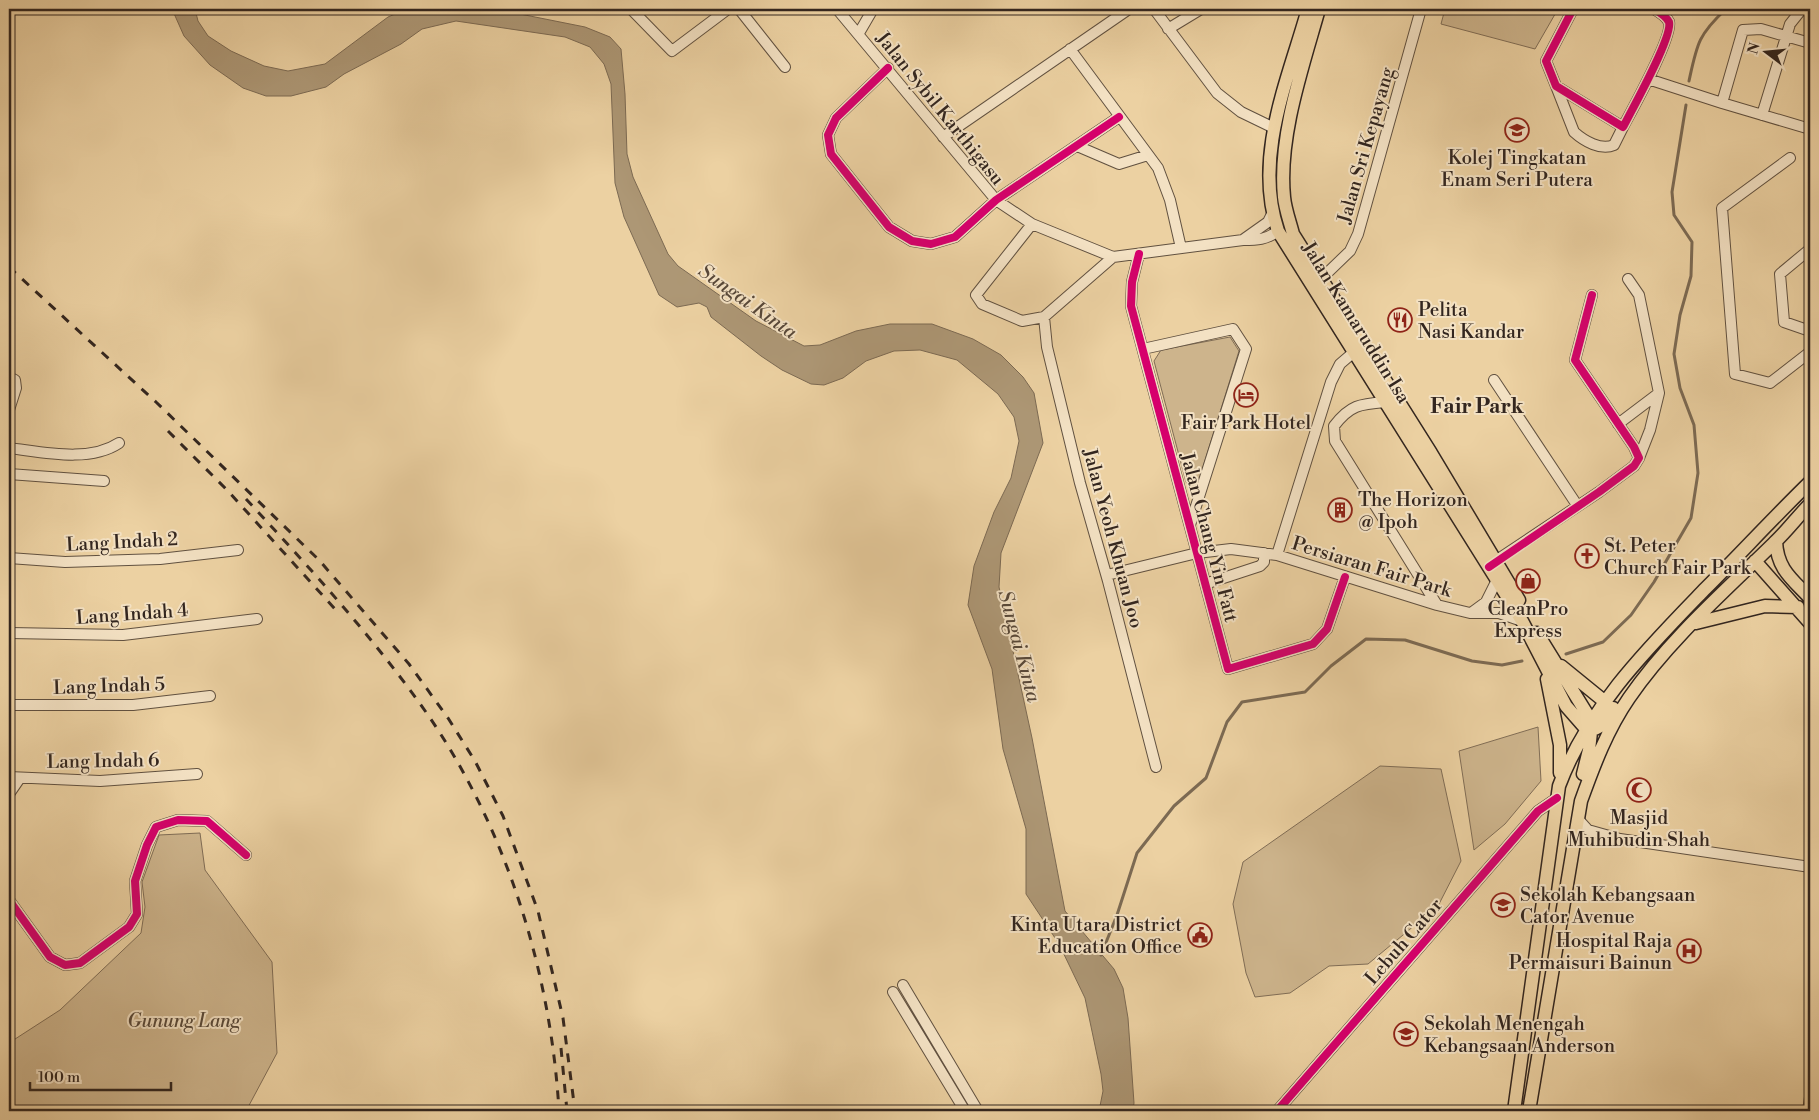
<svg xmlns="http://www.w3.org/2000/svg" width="1819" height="1120" viewBox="0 0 1819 1120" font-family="'Libre Bodoni',serif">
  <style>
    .green { fill: #cdb48c; stroke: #806d56 }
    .water { fill: #ad9775; stroke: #7c6a53 }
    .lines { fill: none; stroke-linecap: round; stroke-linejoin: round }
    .stream { stroke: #7c6a53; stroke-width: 3 }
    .minor-casing { stroke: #615140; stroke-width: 12 }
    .major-casing { stroke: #33261f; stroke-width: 15 }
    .minor { stroke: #f3e1c3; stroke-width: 10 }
    .major { stroke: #ecd1a2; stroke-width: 12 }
    .rail { stroke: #33261f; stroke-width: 3; stroke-dasharray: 9 9; stroke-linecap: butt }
    .cycleway-casing { stroke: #f3e1c3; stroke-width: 11 }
    .cycleway { stroke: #d6006c; stroke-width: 8 }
    .labels { text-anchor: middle; stroke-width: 4; stroke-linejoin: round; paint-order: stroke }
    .street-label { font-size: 19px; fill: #33261f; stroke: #f3e1c3 }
    .poi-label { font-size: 19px; fill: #33261f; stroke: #f3e1c3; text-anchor: start }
    .park-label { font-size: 19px; font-style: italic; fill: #5a4a3a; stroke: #f3e1c3 }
    .water-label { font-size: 20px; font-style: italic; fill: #584839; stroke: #f3e1c3 }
    .quarter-label { font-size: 21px; font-weight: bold; fill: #33261f; stroke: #f3e1c3 }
  </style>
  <rect width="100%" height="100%" fill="#ecd1a2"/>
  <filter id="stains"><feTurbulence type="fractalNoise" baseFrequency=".004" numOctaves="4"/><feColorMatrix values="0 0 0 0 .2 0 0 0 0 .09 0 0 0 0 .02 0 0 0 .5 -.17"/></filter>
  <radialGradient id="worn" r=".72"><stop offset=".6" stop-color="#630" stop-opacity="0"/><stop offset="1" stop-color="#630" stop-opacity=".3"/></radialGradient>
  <path class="green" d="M 1445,9 L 1558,9 L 1535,49 L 1441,24 Z
    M 1230,337 L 1239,351 L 1198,483 L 1190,487 L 1186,482 L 1154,361 L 1161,350 Z
    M 1538,727 L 1541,781 L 1505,824 L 1474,850 L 1459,751 Z
    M 1380,766 L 1441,769 L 1461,861 L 1438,906 L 1368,964 L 1329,966 L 1290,993 L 1255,997 L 1246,973 L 1233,904 L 1243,862 Z
    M 200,833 L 205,870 L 272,962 L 277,1053 L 246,1111 L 9,1111 L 9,1040 L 12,1041 L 60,1010 L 141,933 L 145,907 L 142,882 L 159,835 Z"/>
  <path class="water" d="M 172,9 L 195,9 L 198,21 L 208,36 L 231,51 L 264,66 L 288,71 L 325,64 L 388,17 L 407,9 L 495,9 L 585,27 L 610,37 L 621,49 L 625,94 L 627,154 L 633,177 L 668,254 L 678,266 L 756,321 L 804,346 L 820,345 L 856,331 L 890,324 L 932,324 L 973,339 L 1001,355 L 1023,377 L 1034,393 L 1043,443 L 1001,553 L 999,587 L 1032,738 L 1065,911 L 1114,969 L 1123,988 L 1128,1018 L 1134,1103 L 1133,1111 L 1099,1111 L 1103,1091 L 1101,1074 L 1085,998 L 1059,944 L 1026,894 L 1026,829 L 1003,749 L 992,669 L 968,605 L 974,566 L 994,512 L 1011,478 L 1019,441 L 1014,417 L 998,394 L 957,360 L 920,350 L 894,351 L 866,361 L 843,378 L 824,385 L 811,384 L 782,370 L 761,356 L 711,317 L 707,307 L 699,303 L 677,307 L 659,295 L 624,217 L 615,183 L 611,84 L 604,64 L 590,47 L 565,37 L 456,21 L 422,29 L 401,44 L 344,74 L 326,87 L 291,96 L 266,96 L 243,88 L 210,65 L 184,36 Z"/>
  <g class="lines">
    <path class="stream" d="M 1689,81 C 1697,44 1698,35 1726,9
      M 1566,654 L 1603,642 L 1631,615 L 1654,582 L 1691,518 L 1698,473 L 1694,425 L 1680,388 L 1674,354 L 1680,315 L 1691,276 L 1692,242 L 1674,215 L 1672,192 L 1686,105
      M 1101,955 L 1117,915 L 1137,853 L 1174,806 L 1206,778 L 1227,722 L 1242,702 L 1305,692 L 1331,666 L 1366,639 L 1405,640 L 1472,661 L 1502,665 L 1522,661"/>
    <g class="minor-casing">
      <path id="minor" d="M 631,9 L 672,51 L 728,9
        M 739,9 L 785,67
        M 837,9 L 996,200 L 1032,224 L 1113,257 L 1243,240 C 1257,240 1266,240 1278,231
        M 1154,9 L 1217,93 L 1241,112 L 1274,128
        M 1573,9 L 1546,61 L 1556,86 L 1623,127 C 1632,110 1673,36 1669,22 C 1666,16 1659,12 1654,9
        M 1168,29 L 1201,9
        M 859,33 L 873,9
        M 1810,43 L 1761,29 L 1743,30 L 1722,103 L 1810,129
        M 1070,49 L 1158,168 L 1170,200 L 1181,248
        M 888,68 L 836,118 L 828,135 L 831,154 L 889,227 L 912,241 L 931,244 L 955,237 L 996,200 L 1119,117
        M 1648,79 L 1722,103
        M 1556,86 L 1574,132 C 1584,141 1601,151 1614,145 L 1623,127
        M 1762,115 L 1790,24 L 1802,9
        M 943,137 L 1129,9
        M 1077,146 L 1119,164 L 1148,155
        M 1790,158 L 1722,208 L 1735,374 L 1770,383 L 1810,352
        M 1032,224 L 976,295 L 982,304 L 1022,321 L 1044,317 L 1113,257
        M 1244,239 L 1268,222 L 1272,214
        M 1810,249 L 1780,274 L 1784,322 L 1810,331
        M 1139,254 L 1132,282 L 1131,306 L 1228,669 L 1313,644 L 1327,629 L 1345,577
        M 1321,279 L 1350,251 L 1358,234 L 1421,9
        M 1628,279 L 1639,295 L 1659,393 L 1650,430 L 1639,458
        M 1044,317 L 1047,347 L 1080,483 L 1108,581 L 1156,767
        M 1143,349 L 1233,329 L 1246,349 L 1190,525
        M 9,377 L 15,380 L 16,388 L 9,410
        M 1494,380 L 1577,505
        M 1385,402 C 1360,404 1350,405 1334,426 L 1335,441 L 1437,605
        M 1618,424 L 1659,393
        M 9,448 C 43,452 89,463 119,443
        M 9,474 L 104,481
        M 1277,555 L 1331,382 L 1340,364 L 1354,352
        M 9,558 L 65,562 L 160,559 L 238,550
        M 1491,564 L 1599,492 L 1634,466 L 1639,458 L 1634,447 L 1575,360 L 1592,295
        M 1107,575 L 1197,553 L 1231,549 L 1277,555 L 1437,605 L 1470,613 L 1499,613 L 1522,621
        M 1205,584 L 1260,566 L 1264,562 L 1264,553
        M 1471,613 L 1486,602 L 1497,580
        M 9,633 L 123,635 L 257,619
        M 9,705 L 133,705 L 210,696
        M 9,777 L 100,781 L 197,774
        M 9,794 L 20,778
        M 1578,819 L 1588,830 L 1620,839 L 1810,867
        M 9,900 L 50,957 L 65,965 L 80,963 L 129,927 L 137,914 L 135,881 L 147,845 L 156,827 L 178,820 L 207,821 L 246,855
        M 903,985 L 978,1111
        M 893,992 L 965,1111
        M 1277,1111 L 1538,811 L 1557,798
        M 1808,1111 L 1810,1097"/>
    </g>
    <g class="major-casing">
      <path id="major" d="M 1308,9 C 1288,80 1253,157 1278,231 L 1497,580 L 1522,621 L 1566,706 L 1587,730
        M 1319,9 C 1303,66 1278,137 1284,197 C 1285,209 1290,222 1293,234 L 1431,453 L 1519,600
        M 1776,541 C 1777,569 1792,579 1810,598
        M 1755,561 L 1810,623
        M 1696,623 L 1765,606 L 1798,607
        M 1537,633 L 1592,722
        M 1561,666 L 1604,701
        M 1547,679 L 1560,745 L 1560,773
        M 1587,730 C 1601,731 1607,718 1613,708
        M 1583,774 L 1589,750 L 1592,723
        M 1514,1111 L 1559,786 C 1589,706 1648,648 1706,588 C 1741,553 1775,516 1810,482
        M 1529,1111 L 1581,801 C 1594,765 1607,730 1629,698 C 1669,640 1724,592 1774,543 C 1787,531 1798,516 1810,504"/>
    </g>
    <use href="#minor" class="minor"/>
    <use href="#major" class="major"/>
    <path class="rail" d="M 9,267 L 157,403 L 319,560 L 409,664 L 448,718 L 475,761 L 503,816 L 538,911 L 563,1018 L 575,1111
      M 168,431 L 227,490 L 335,609
      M 246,499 C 310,568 374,638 428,715 C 507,830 551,973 559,1111
      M 561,1048 L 567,1111"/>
    <g class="cycleway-casing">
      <path id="cycleway" d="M 1573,9 L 1546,61 L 1556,86 L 1623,127 C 1632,110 1673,36 1669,22 C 1666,16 1659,12 1654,9
        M 888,68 L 836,118 L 828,135 L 831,154 L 889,227 L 912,241 L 931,244 L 955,237 L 996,200 L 1119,117
        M 1139,254 L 1132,282 L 1131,306 L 1228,669 L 1313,644 L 1327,629 L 1345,577
        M 1489,567 L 1599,492 L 1634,466 L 1639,458 L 1634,447 L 1575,360 L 1592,295
        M 9,900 L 50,957 L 65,965 L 80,963 L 129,927 L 137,914 L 135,881 L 147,845 L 156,827 L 178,820 L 207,821 L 246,855
        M 1277,1111 L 1538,811 L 1557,798"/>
    </g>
    <use href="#cycleway" class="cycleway"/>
  </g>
  <defs>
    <g id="school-ring" transform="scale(1.25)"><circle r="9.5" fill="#f3e1c3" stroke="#8f2418" stroke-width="1.5"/><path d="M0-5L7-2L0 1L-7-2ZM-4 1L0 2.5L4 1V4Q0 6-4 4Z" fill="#8f2418"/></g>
    <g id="restaurant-ring" transform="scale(1.25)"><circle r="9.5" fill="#f3e1c3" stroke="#8f2418" stroke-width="1.5"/><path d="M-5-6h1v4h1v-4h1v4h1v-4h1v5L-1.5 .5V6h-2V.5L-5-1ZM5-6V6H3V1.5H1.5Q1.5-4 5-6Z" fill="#8f2418"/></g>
    <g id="hotel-ring" transform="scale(1.25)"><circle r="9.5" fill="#f3e1c3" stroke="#8f2418" stroke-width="1.5"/><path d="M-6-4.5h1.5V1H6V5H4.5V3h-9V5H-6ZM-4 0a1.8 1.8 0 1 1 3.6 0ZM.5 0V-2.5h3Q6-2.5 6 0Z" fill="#8f2418"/></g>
    <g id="building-ring" transform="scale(1.25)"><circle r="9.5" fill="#f3e1c3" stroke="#8f2418" stroke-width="1.5"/><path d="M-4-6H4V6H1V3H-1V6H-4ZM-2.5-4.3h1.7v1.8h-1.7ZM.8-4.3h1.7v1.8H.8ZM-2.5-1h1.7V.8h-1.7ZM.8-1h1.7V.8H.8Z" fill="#8f2418"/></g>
    <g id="church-ring" transform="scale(1.25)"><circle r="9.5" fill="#f3e1c3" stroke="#8f2418" stroke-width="1.5"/><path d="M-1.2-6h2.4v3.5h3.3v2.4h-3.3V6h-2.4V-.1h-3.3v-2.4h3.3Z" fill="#8f2418"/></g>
    <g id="shop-ring" transform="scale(1.25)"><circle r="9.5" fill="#f3e1c3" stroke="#8f2418" stroke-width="1.5"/><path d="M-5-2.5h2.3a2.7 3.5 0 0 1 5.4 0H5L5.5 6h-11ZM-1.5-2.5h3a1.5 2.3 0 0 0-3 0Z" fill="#8f2418"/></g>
    <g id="mosque-ring" transform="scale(1.25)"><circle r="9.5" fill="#f3e1c3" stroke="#8f2418" stroke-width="1.5"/><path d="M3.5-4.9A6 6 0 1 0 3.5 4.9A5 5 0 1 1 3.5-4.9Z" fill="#8f2418"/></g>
    <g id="civic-ring" transform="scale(1.25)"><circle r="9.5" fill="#f3e1c3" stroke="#8f2418" stroke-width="1.5"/><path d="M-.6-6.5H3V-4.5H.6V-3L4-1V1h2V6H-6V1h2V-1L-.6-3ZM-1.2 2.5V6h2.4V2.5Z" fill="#8f2418"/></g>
    <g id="hospital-ring" transform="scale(1.25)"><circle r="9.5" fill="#f3e1c3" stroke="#8f2418" stroke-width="1.5"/><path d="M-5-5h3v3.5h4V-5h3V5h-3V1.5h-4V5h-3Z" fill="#8f2418"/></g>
  </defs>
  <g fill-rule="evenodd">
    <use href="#school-ring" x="1517" y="130"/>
    <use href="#restaurant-ring" x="1400" y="320"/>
    <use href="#hotel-ring" x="1246" y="395"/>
    <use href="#building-ring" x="1340" y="510"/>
    <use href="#church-ring" x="1587" y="556"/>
    <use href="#shop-ring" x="1528" y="581"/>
    <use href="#mosque-ring" x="1639" y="790"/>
    <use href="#school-ring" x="1503" y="905"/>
    <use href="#civic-ring" x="1200" y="935"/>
    <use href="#hospital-ring" x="1689" y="951"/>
    <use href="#school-ring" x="1406" y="1034"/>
  </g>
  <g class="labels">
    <g class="street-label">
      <text transform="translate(941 108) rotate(51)" y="7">Jalan Sybil Karthigasu</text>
      <text transform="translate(1365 145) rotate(-74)" y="7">Jalan Sri Kepayang</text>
      <text transform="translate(1357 322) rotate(58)" y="7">Jalan Kamaruddin Isa</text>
      <text transform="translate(1210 537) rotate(75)" y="7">Jalan Chang Yin Fatt</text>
      <text transform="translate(1114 538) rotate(75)" y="7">Jalan Yeoh Khuan Joo</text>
      <text transform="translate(122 541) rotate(-3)" y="7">Lang Indah 2</text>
      <text transform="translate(1372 566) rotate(17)" y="7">Persiaran Fair Park</text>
      <text transform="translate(132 613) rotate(-4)" y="7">Lang Indah 4</text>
      <text transform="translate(109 685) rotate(-2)" y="7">Lang Indah 5</text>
      <text transform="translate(103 760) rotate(-1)" y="7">Lang Indah 6</text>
      <text transform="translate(1403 941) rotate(-49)" y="7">Lebuh Cator</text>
    </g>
    <g class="poi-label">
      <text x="1517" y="164" text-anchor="middle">Kolej Tingkatan<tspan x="1517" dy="22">Enam Seri Putera</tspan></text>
      <text x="1418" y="316">Pelita<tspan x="1418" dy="22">Nasi Kandar</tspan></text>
      <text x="1246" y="429" text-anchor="middle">Fair Park Hotel</text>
      <text x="1358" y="506">The Horizon<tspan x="1358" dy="22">@ Ipoh</tspan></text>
      <text x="1604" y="552">St. Peter<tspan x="1604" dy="22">Church Fair Park</tspan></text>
      <text x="1528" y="615" text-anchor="middle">CleanPro<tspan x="1528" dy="22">Express</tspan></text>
      <text x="1639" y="824" text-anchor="middle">Masjid<tspan x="1639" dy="22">Muhibudin Shah</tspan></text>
      <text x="1520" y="901">Sekolah Kebangsaan<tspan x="1520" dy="22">Cator Avenue</tspan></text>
      <text x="1182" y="931" text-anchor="end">Kinta Utara District<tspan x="1182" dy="22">Education Office</tspan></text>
      <text x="1672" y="947" text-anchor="end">Hospital Raja<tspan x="1672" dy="22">Permaisuri Bainun</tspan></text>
      <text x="1424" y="1030">Sekolah Menengah<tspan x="1424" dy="22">Kebangsaan Anderson</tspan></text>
    </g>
    <g class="park-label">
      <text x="184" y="1027">Gunung Lang</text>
    </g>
    <g class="water-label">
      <text transform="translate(748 301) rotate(35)" y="7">Sungai Kinta</text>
      <text transform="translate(1020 646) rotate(75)" y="7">Sungai Kinta</text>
    </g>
    <g class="quarter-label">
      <text x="1477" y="413">Fair Park</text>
    </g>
  </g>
  <rect width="1819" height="1120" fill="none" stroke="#ecd1a2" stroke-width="30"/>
  <rect x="10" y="10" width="1799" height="1100" fill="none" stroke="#33261f" stroke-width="2.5"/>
  <rect x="15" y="15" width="1789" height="1090" fill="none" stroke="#33261f"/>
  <g transform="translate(1766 52) rotate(286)" stroke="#f3e1c3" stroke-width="4" paint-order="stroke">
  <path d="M0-4L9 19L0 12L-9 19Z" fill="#33261f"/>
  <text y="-8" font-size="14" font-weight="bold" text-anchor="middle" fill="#33261f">N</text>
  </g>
  <path d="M30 1082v8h141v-8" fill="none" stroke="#33261f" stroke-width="2.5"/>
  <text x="38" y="1082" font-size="15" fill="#33261f" stroke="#f3e1c3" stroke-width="4" paint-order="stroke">100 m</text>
  <rect width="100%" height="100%" filter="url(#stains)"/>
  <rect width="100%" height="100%" fill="url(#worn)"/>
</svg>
